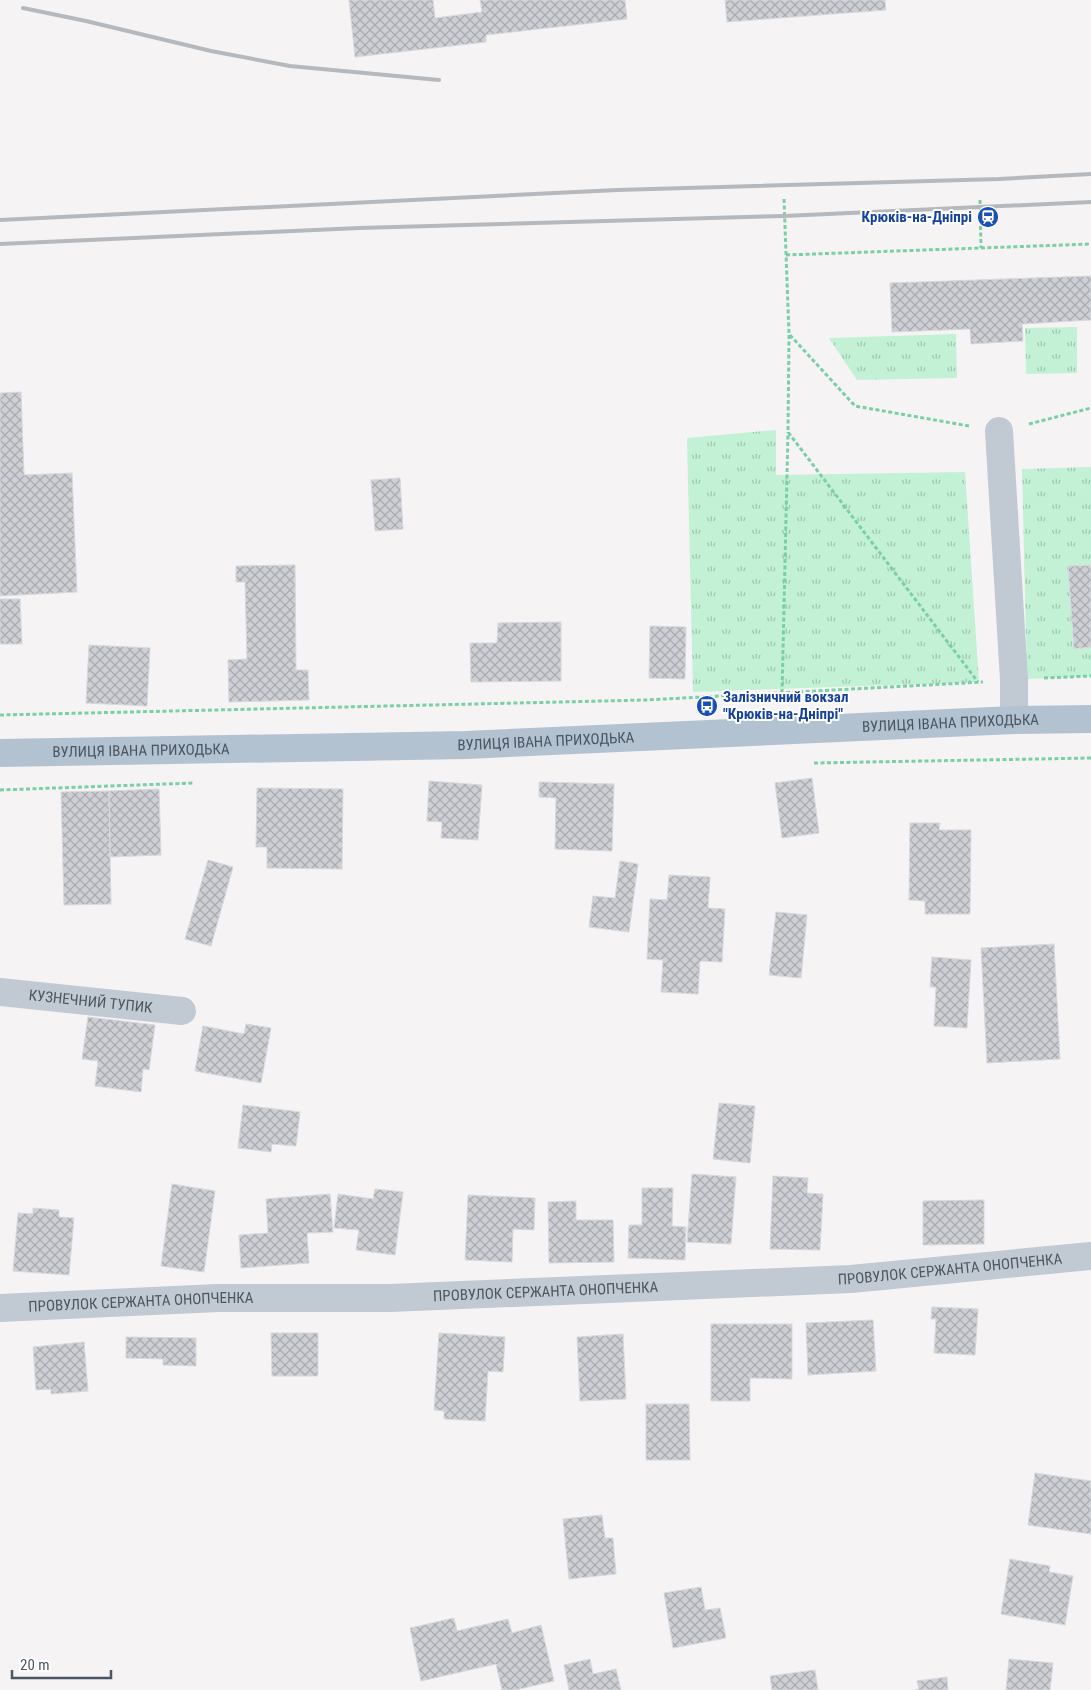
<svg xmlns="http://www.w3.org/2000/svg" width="1091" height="1690" viewBox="0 0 1091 1690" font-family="'Roboto Condensed',sans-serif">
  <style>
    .grass { fill: url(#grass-tufts) }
    .building { fill: url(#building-cross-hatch); stroke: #d7d9de }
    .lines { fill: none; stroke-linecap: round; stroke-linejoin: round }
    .path { stroke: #7ad0a6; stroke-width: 3; stroke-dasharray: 4 2.5; stroke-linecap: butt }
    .minor { stroke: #c1cad2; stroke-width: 28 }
    .major { stroke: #b3c2d1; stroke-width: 28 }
    .rail { stroke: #b5b8bd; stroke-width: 4 }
    .labels { text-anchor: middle; stroke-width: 4; stroke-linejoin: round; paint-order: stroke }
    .transit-label { font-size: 15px; font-weight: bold; fill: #164399; stroke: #fff; text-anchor: end }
    .street-label { font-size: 15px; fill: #4a5661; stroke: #fff }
  </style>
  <defs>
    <pattern id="grass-tufts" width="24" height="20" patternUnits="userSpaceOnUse" patternTransform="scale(1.25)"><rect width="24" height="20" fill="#c3f1d5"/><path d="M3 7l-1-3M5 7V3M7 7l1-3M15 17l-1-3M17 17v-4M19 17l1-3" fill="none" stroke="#a0c6b0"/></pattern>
    <pattern id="building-cross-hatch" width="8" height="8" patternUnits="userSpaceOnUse" patternTransform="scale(1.25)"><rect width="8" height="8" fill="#cdcfd5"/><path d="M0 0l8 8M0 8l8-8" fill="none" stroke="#a8abb0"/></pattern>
  </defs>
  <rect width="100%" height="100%" fill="#f5f3f3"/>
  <path class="grass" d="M 1077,327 L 1077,373 L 1026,374 L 1025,328 Z
    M 956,334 L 957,378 L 857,380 L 829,338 Z
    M 776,430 L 776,475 L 965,472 L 979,682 L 693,692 L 687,438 Z
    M 1091,467 L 1091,676 L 1027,679 L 1022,469 Z"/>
  <path class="building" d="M 349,0 L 433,0 L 435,18 L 482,12 L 480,0 L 625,0 L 627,19 L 486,35 L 486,42 L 355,57 Z
    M 725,0 L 885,0 L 886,10 L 727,22 Z
    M 1091,276 L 1091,320 L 1022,324 L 1023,341 L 971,344 L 970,329 L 892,332 L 890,283 Z
    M 21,392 L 24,475 L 72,473 L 77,592 L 0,596 L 0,393 Z
    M 400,478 L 403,529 L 375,531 L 371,480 Z
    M 295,565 L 296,670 L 308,670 L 309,700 L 229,702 L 228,660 L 247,659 L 245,582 L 236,582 L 236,566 Z
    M 1091,565 L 1091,647 L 1074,649 L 1068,566 Z
    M 0,599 L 20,599 L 22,644 L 0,644 Z
    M 561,622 L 561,681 L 471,682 L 470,643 L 497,643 L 498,623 Z
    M 650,626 L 686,627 L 685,679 L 649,678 Z
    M 89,645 L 150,648 L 147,706 L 86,703 Z
    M 812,778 L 819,833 L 782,838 L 775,783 Z
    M 429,781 L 482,785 L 478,840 L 441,838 L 442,822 L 427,821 Z
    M 539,782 L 614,784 L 612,851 L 555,849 L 556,798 L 539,797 Z
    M 257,788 L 343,789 L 342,869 L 267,868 L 267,847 L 256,847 Z
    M 159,789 L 161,855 L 110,857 L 109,791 Z
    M 109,791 L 111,904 L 64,905 L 61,792 Z
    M 910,823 L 940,823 L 939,830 L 971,830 L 970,914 L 925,914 L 925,901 L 909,900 Z
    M 208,860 L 233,867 L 211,946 L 185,939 Z
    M 620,861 L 638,864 L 629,932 L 589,927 L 593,896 L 615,898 Z
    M 669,875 L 710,877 L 708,908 L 725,909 L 722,962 L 700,961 L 698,994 L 661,992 L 663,960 L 647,959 L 650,899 L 667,900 Z
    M 776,912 L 807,915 L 801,978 L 769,975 Z
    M 1054,944 L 1060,1059 L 987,1063 L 981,948 Z
    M 932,957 L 971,960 L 967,1028 L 934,1026 L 936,987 L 930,987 Z
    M 88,1017 L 155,1025 L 149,1070 L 143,1069 L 141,1092 L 95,1086 L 98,1061 L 82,1059 Z
    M 246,1024 L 271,1028 L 261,1083 L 195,1071 L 203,1026 L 244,1034 Z
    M 719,1103 L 755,1106 L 750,1163 L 713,1159 Z
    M 243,1105 L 300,1112 L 296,1146 L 272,1144 L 271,1152 L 238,1148 Z
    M 692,1174 L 736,1177 L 731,1244 L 687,1242 Z
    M 773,1176 L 808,1178 L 807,1193 L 823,1194 L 820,1250 L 770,1249 Z
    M 172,1184 L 215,1191 L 204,1272 L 161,1266 Z
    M 642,1188 L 673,1188 L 672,1226 L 686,1227 L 685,1260 L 628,1258 L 629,1225 L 642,1225 Z
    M 375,1189 L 403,1192 L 395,1255 L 356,1250 L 359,1230 L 334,1228 L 338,1194 L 373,1199 Z
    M 330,1194 L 333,1232 L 307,1233 L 309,1263 L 241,1268 L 239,1235 L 268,1233 L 266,1199 Z
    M 468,1195 L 535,1198 L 534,1230 L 513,1229 L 512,1262 L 465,1260 Z
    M 984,1200 L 984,1244 L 923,1245 L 923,1201 Z
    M 576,1201 L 576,1220 L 613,1220 L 614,1262 L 549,1263 L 548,1202 Z
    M 33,1208 L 59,1210 L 59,1217 L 74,1218 L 69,1275 L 13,1271 L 18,1213 L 33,1214 Z
    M 932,1307 L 978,1309 L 975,1355 L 934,1353 L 936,1319 L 931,1319 Z
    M 873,1320 L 876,1371 L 808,1375 L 806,1323 Z
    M 711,1324 L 792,1324 L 792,1379 L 750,1378 L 750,1401 L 711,1401 Z
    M 271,1333 L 318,1333 L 318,1376 L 272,1376 Z
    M 439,1333 L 505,1337 L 503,1372 L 488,1371 L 485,1421 L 444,1419 L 444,1411 L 434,1410 Z
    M 623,1334 L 626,1399 L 580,1401 L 577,1337 Z
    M 126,1337 L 196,1338 L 196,1366 L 163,1365 L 163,1359 L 126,1358 Z
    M 84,1342 L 88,1391 L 51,1394 L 51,1389 L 36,1390 L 33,1347 Z
    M 646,1404 L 689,1404 L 690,1460 L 646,1460 Z
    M 1035,1473 L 1091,1481 L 1091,1534 L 1028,1525 Z
    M 602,1515 L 605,1538 L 613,1538 L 616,1574 L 569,1579 L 563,1519 Z
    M 1010,1559 L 1050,1566 L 1049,1572 L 1073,1576 L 1065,1625 L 1001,1614 Z
    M 701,1587 L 705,1610 L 720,1608 L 726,1638 L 673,1648 L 664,1593 Z
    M 454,1618 L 457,1631 L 508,1619 L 512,1633 L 541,1625 L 554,1681 L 515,1690 L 502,1690 L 496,1664 L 421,1681 L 410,1628 Z
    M 590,1659 L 593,1674 L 616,1669 L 621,1690 L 569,1690 L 564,1665 Z
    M 1009,1659 L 1053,1663 L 1050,1690 L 1006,1690 Z
    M 815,1670 L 818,1690 L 772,1690 L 770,1676 Z
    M 947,1677 L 948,1690 L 915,1690 L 919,1689 L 917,1681 Z"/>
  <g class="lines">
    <path class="path" d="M 784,199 L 789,334 L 855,406 L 969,426
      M 980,200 L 981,248
      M 786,255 L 1091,244
      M 789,335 L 788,432 L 978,682
      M 1029,424 L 1091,408
      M 1044,678 L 1091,676
      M 782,693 L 788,432
      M 0,715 L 646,700 L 983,682
      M 814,763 L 1091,758
      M 0,790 L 193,783"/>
    <g class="minor">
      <path d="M 999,431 L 1014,680 L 1014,720"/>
      <path id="s1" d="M 0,992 L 182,1011"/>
      <path id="s2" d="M 0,1308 L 218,1298 L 390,1298 L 851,1279 L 1091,1256"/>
    </g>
    <path class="major" id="s3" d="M 0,753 L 466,745 L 1014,720 L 1091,719"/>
    <path class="rail" d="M 23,8 L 86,21 L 211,51 L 290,66 L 439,80
      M 0,220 L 617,190 L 999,179 L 1091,174
      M 0,244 L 359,228 L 784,216 L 1091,202"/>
  </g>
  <defs>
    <g id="station-disc" transform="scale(1.125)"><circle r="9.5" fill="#1a4fb4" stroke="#fff"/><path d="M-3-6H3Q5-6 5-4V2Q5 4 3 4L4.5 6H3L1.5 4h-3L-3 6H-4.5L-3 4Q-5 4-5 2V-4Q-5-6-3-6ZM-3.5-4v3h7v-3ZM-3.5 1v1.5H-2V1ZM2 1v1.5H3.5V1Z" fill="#fff"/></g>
    <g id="bus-disc" transform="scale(1.125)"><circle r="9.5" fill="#1a4fb4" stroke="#fff"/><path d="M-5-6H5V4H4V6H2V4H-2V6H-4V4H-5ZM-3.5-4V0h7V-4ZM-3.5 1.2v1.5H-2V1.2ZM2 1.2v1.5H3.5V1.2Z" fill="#fff"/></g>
  </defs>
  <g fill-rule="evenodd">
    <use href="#station-disc" x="988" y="217"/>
    <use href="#bus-disc" x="707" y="706"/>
  </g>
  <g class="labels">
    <g class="transit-label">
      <text x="972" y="222">Крюків-на-Дніпрі</text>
      <text x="723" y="702" text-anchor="start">Залізничний вокзал<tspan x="723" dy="17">"Крюкiв-на-Днiпрi"</tspan></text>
    </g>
    <g class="street-label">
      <text dy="5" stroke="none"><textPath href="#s3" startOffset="951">ВУЛИЦЯ ІВАНА ПРИХОДЬКА</textPath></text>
      <text dy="5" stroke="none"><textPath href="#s3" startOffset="546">ВУЛИЦЯ ІВАНА ПРИХОДЬКА</textPath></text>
      <text dy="5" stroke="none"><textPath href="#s3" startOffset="141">ВУЛИЦЯ ІВАНА ПРИХОДЬКА</textPath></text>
      <text dy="5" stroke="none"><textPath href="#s1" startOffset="91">КУЗНЕЧНИЙ ТУПИК</textPath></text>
      <text dy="5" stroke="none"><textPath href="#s2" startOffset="951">ПРОВУЛОК СЕРЖАНТА ОНОПЧЕНКА</textPath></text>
      <text dy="5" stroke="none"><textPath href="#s2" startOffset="546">ПРОВУЛОК СЕРЖАНТА ОНОПЧЕНКА</textPath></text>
      <text dy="5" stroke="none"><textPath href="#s2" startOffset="141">ПРОВУЛОК СЕРЖАНТА ОНОПЧЕНКА</textPath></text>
    </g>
  </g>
  <path d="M12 1670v8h99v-8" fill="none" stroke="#4a5661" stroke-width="2.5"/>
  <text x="20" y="1670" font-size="15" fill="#4a5661" stroke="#ffffff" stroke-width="4" paint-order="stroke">20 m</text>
</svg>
